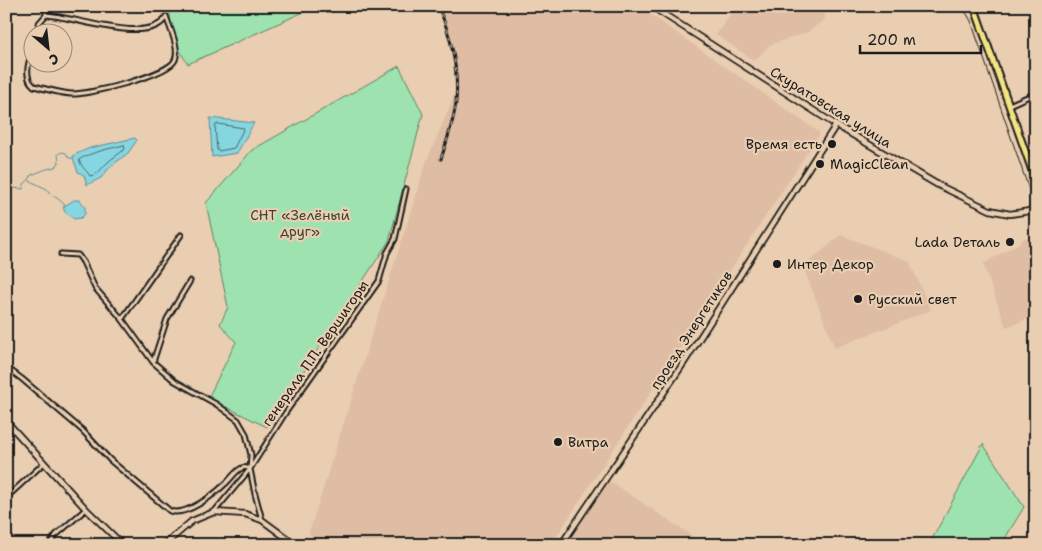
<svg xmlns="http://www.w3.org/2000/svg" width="1042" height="551" viewBox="0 0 1042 551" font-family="'Shantell Sans',sans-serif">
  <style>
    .built { fill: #debda4 }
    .green { fill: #9de2af; stroke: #5c7f66 }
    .water { fill: #86d6e1; stroke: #5c8c92 }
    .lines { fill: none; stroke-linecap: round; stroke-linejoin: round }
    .shore { stroke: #46666b; stroke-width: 1 }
    .stream { stroke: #5c8c92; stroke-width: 1 }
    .minor-casing { stroke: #1c1c1c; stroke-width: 7 }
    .tertiary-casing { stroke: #1c1c1c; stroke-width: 8 }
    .primary-casing { stroke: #1c1c1c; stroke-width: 9 }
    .minor { stroke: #eaceb1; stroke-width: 3 }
    .tertiary { stroke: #eaceb1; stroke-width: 4.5 }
    .primary { stroke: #f4e382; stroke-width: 5 }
    .tram { stroke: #1c1c1c; stroke-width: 1 }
    .rail-casing { stroke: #1c1c1c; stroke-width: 3 }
    .rail { stroke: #eaceb1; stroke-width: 1; stroke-dasharray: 4; stroke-linecap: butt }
    .poi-dot { fill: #1c1c1c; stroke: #eaceb1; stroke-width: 2 }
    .labels { text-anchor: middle; stroke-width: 4.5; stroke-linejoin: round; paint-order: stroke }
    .street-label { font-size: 14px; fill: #1c1c1c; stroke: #eaceb1 }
    .poi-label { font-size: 14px; fill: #1c1c1c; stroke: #eaceb1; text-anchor: start }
    .park-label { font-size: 14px; fill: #364439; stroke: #eaceb1 }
  </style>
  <rect width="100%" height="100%" fill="#eaceb1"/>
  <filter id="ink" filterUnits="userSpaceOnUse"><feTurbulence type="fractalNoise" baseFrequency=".02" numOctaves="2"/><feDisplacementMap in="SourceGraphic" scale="10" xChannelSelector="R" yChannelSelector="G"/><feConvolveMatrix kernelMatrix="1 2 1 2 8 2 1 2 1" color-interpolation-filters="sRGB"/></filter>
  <g filter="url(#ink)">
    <path class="built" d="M 443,6 L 638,6 L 820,133 L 551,545 L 319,545 L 309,533 L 426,163 L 458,87 Z
      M 736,6 L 820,6 L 824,10 L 825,19 L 808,32 L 769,45 L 755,61 L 716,35 Z
      M 841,235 L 909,261 L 931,310 L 835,348 L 803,267 Z
      M 1026,237 L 1035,242 L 1036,244 L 1036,316 L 1006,327 L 983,264 L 1019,243 Z
      M 608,480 L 706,545 L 565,545 Z"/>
    <path class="green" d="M 179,6 L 317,6 L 188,64 C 177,49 169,29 170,10 Z
      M 399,66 L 423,114 L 389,241 L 267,427 L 208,398 L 236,342 L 220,324 L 228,307 L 206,203 L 252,150 Z
      M 983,444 L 1024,507 L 1001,545 L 929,545 Z"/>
    <path class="water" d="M 210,118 L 254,123 L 237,153 L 212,157 Z
      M 135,138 L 137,140 L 128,153 L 110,167 L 101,178 L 87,185 L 84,175 L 78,172 L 73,158 L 74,155 L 90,148 Z
      M 74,200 L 80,200 L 85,207 L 85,214 L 81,218 L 74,219 L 65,212 L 63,207 Z"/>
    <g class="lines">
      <path class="shore" d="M 218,124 L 244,128 L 234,148 L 219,151 L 217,150 L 215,126 Z
        M 124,145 L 125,149 C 119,154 112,158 107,163 C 101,168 99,175 90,176 C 86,169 83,170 79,160 C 85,154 115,147 124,145 Z"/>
      <path class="stream" d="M 30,181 L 47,189 L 50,194 L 57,198 L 65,205
        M 6,193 L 12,192 L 12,188 L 23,189 L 24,184 L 29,180 L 31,175 C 40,172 47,168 55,167 L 59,163 L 58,154 L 62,152 L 66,153 L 69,158 L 73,158"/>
      <g class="minor-casing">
        <path id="minor" d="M 45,6 L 46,15
          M 38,32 L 39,23 L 46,15 C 73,16 150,46 166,17
          M 32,53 C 28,63 24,78 34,86 C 46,89 59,93 71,94 C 88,95 169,75 175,60 C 180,48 170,29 166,16
          M 1009,105 L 1036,93
          M 61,254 L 78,255 L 83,262 L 95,288 L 122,319 L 153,362 L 175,381 L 216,404 L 238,420 L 246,434 L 251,455 L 250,469 L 255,494 L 262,520
          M 122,319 L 181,235
          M 153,362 L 167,319 L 190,281
          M 6,367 L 22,379 L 82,430 L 110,460 L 170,511 C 185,517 214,495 225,484 C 230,480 236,470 242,468 C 244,467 248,468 250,469
          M 6,498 L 44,463
          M 214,512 L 250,469 L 286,412 L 379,281 L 387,253 L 395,239 L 406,189
          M 49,545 L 56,535 L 86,509"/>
      </g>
      <g class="tertiary-casing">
        <path id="tertiary" d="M 651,6 L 836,125 L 938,185 L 990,210 L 1010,214 L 1036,210
          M 6,421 L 86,509 L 123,545
          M 164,545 L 192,521 L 214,512 L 245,514 L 262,520 L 296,545
          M 561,545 L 685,361 L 836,125"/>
      </g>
      <g class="primary-casing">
        <path id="primary" d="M 974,6 L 1036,182"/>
      </g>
      <use href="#minor" class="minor"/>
      <use href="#tertiary" class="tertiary"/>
      <use href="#primary" class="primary"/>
      <path class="tram" d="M 958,6 L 967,14 L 971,21 L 1036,210"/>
      <g class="rail-casing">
        <path id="rail" d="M 438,6 C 451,35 459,70 456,102 C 454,121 447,140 441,159"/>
      </g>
      <use href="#rail" class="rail"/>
    </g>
  </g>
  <g class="poi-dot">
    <circle cx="832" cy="144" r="5"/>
    <circle cx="820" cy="164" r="5"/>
    <circle cx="1010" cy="242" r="5"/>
    <circle cx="777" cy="264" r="5"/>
    <circle cx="858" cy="299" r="5"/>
    <circle cx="558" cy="442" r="5"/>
  </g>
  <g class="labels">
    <g class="street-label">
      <text transform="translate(831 107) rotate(32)" y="5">Скуратовская улица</text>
      <text transform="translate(691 330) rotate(-57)" y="5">проезд Энергетиков</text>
      <text transform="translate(315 353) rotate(-55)" y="5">генерала П.П. Вершигоры</text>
    </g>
    <g class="poi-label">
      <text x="822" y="149" text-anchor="end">Время есть</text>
      <text x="830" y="169">MagicClean</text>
      <text x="1000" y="247" text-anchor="end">Lada Dеталь</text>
      <text x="787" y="269">Интер Декор</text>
      <text x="868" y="304">Русский свет</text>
      <text x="568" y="447">Витра</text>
    </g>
    <g class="park-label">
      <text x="300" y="220">СНТ «Зелёный<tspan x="300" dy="16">друг»</tspan></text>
    </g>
  </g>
  <rect width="1042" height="551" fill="none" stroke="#eaceb1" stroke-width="25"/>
  <rect x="12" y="12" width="1017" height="526" fill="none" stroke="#1c1c1c" stroke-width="2" filter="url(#ink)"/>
  <g transform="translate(48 48) rotate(152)"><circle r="24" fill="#eaceb1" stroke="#988775"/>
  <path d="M0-4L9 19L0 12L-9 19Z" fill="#1c1c1c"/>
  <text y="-8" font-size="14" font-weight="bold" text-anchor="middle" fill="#1c1c1c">С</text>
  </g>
  <path d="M860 45v8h121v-8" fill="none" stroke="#1c1c1c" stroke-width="2.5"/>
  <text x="867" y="45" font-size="15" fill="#1c1c1c" stroke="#eaceb1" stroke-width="4" paint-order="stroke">200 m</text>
</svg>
